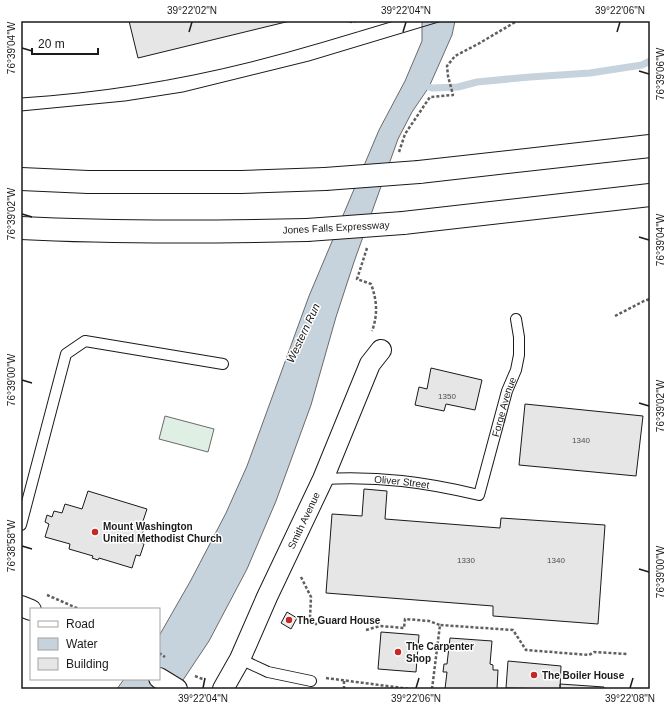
<svg xmlns="http://www.w3.org/2000/svg" width="671" height="710" viewBox="0 0 671 710" font-family="Arial,sans-serif">
  <style>
    .green { fill: #e0efe3; stroke: #6a6a6a }
    .water { fill: #c6d2dc; stroke: #6a6a6a }
    .lines { fill: none; stroke-linecap: round; stroke-linejoin: round }
    .stream { stroke: #c6d2dc; stroke-width: 7 }
    .building { fill: #e6e6e6; stroke: #1a1a1a }
    .service-casing { stroke: #1a1a1a; stroke-width: 12 }
    .minor-casing { stroke: #1a1a1a; stroke-width: 22 }
    .motorway-casing { stroke: #1a1a1a; stroke-width: 24 }
    .path { stroke: #5f5f5f; stroke-width: 2.5; stroke-dasharray: 3 2; stroke-linecap: butt }
    .service { stroke: #fff; stroke-width: 10 }
    .minor { stroke: #fff; stroke-width: 20 }
    .motorway { stroke: #fff; stroke-width: 22 }
    .tram { stroke: #1a1a1a; stroke-width: 1 }
    .motorway-bridge-casing { stroke: #1a1a1a; stroke-width: 24; stroke-linecap: butt }
    .motorway-bridge { stroke: #fff; stroke-width: 22 }
    .ticks { fill: none; stroke: #1a1a1a; stroke-width: 1.5 }
    .poi-dot { fill: #c62828; stroke: #fff; stroke-width: 1.5 }
    .labels { text-anchor: middle; stroke-width: 3; stroke-linejoin: round; paint-order: stroke }
    .number-label { font-size: 8px; fill: #4d4d4d }
    .street-label { font-size: 10px; fill: #1a1a1a; stroke: #fff }
    .poi-label { font-size: 10px; font-weight: bold; fill: #1a1a1a; stroke: #fff; text-anchor: start }
    .water-label { font-size: 11px; font-style: italic; fill: #1a1a1a; stroke: #fff }
    .neatline { fill: none; stroke: #1a1a1a; stroke-width: 1.5 }
    .ticks-label { font-size: 10px; text-anchor: middle; fill: #1a1a1a }
  </style>
  <rect width="100%" height="100%" fill="#fff"/>
  <path class="green" d="M 165,416 L 214,429 L 208,452 L 159,439 Z"/>
  <path class="water" d="M 422,21 L 455,21 L 452,35 L 429,87 L 412,112 L 398,139 L 354,262 L 336,317 L 311,405 L 276,501 L 247,569 L 209,641 L 177,689 L 117,689 L 124,679 L 159,679 L 159,636 L 191,580 L 226,513 L 247,466 L 309,296 L 379,130 L 405,81 L 422,41 Z"/>
  <g class="lines">
    <path class="stream" d="M 423,85 L 432,88 L 458,87 L 477,82 L 530,77 L 590,73 L 642,65 L 650,61"/>
  </g>
  <path class="building" d="M 129,21 L 290,21 L 138,58 Z
    M 431,368 L 482,380 L 475,410 L 446,404 L 444,411 L 415,405 L 419,387 L 427,389 Z
    M 525,404 L 643,416 L 636,476 L 519,465 Z
    M 364,489 L 387,491 L 385,519 L 500,528 L 501,518 L 605,525 L 598,624 L 493,616 L 493,606 L 326,593 L 332,514 L 362,516 Z
    M 88,491 L 147,509 L 141,527 L 144,528 L 140,542 L 144,544 L 140,556 L 136,555 L 132,568 L 99,558 L 98,560 L 92,558 L 93,556 L 69,549 L 70,544 L 45,537 L 49,524 L 45,522 L 47,515 L 52,517 L 54,511 L 62,513 L 65,504 L 82,509 Z
    M 287,612 L 297,618 L 291,629 L 281,623 Z
    M 381,632 L 419,635 L 416,672 L 378,669 Z
    M 450,638 L 492,641 L 490,664 L 493,665 L 493,670 L 498,670 L 497,689 L 445,689 L 447,672 L 443,672 L 444,664 L 447,664 Z
    M 508,661 L 561,666 L 560,689 L 506,688 Z
    M 560,684 L 604,687 L 604,689 L 560,689 Z"/>
  <g class="lines">
    <g class="service-casing">
      <g id="service">
        <path id="s1" d="M 323,479 C 379,476 425,482 479,495 L 507,391 L 516,370 L 519,355 L 519,337 L 516,319"/>
        <path d="M 21,525 L 66,354 L 85,341 L 223,364"/>
        <path d="M 240,659 L 268,672 L 311,681"/>
      </g>
    </g>
    <g class="minor-casing">
      <g id="minor">
        <path d="M 21,606 L 31,610"/>
        <path d="M 159,678 L 177,689"/>
        <path id="s2" d="M 223,689 L 240,659 L 267,597 L 323,479 L 370,364 L 381,350"/>
      </g>
    </g>
    <g class="motorway-casing">
      <path id="motorway" d="M 419,172 L 650,146
        M 21,179 L 88,182 L 241,182 L 325,179
        M 403,223 L 650,195
        M 21,228 C 116,233 212,232 307,230"/>
    </g>
    <path class="path" d="M 349,21 L 351,22 L 356,21
      M 399,152 L 405,134 L 430,97 L 453,95 L 448,76 L 447,66 L 455,56 L 478,44 L 517,21
      M 367,248 L 357,279 L 371,284 C 377,300 378,315 372,331
      M 615,316 L 644,301 L 650,299
      M 301,577 L 311,597 L 310,618 L 317,625
      M 47,595 L 79,609
      M 366,630 L 380,626 L 404,628 L 405,619 L 429,621 L 440,625
      M 159,653 L 165,657
      M 195,676 L 205,680
      M 326,678 L 410,689
      M 344,689 L 344,680
      M 432,689 L 440,625 L 513,630 L 526,650 L 589,655 L 594,652 L 627,654"/>
    <use href="#service" class="service"/>
    <use href="#minor" class="minor"/>
    <use href="#motorway" class="motorway"/>
    <path class="tram" d="M 21,98 C 99,93 175,81 251,62 C 299,50 347,35 394,21
      M 21,111 L 125,101 L 183,92 L 309,61 L 442,21"/>
    <g class="motorway-bridge-casing">
      <path id="motorway-bridge" d="M 325,179 L 419,172
        M 307,230 L 403,223"/>
    </g>
    <use href="#motorway-bridge" class="motorway-bridge"/>
  </g>
  <path class="ticks" d="M 189,32 L 192,22M 403,32 L 406,22M 617,32 L 620,22M 22,48 L 32,51M 639,71 L 649,74M 22,214 L 32,217M 639,237 L 649,240M 22,380 L 32,383M 639,403 L 649,406M 22,546 L 32,549M 639,569 L 649,572M 203,688 L 205,678M 416,688 L 419,678M 630,688 L 633,678"/>
  <g class="poi-dot">
    <circle cx="95" cy="532" r="4"/>
    <circle cx="289" cy="620" r="4"/>
    <circle cx="398" cy="652" r="4"/>
    <circle cx="534" cy="675" r="4"/>
  </g>
  <g class="labels">
    <g class="number-label">
      <text x="447" y="399">1350</text>
      <text x="581" y="443">1340</text>
      <text x="466" y="563">1330</text>
      <text x="556" y="563">1340</text>
    </g>
    <g class="street-label">
      <text transform="translate(336 227) rotate(-3)" y="4">Jones Falls Expressway</text>
      <text dy="4" stroke="none"><textPath href="#s1" startOffset="249">Forge Avenue</textPath></text>
      <text dy="4" stroke="none"><textPath href="#s1" startOffset="79">Oliver Street</textPath></text>
      <text dy="4" stroke="none"><textPath href="#s2" startOffset="187">Smith Avenue</textPath></text>
    </g>
    <g class="poi-label">
      <text x="103" y="530">Mount Washington<tspan x="103" dy="12">United Methodist Church</tspan></text>
      <text x="297" y="624">The Guard House</text>
      <text x="406" y="650">The Carpenter<tspan x="406" dy="12">Shop</tspan></text>
      <text x="542" y="679">The Boiler House</text>
    </g>
    <g class="water-label">
      <text transform="translate(303 333) rotate(-65)" y="4">Western Run</text>
    </g>
  </g>
  <rect width="671" height="710" fill="none" stroke="#ffffff" stroke-width="44"/>
  <rect x="30" y="608" width="130" height="72" fill="#ffffff" stroke="#a3a3a3"/>
  <rect x="38" y="621" width="20" height="6" fill="#ffffff" stroke="#a3a3a3"/>
  <text x="66" y="628" font-size="12" fill="#1a1a1a">Road</text>
  <rect x="38" y="638" width="20" height="12" fill="#c6d2dc" stroke="#a3a3a3"/>
  <text x="66" y="648" font-size="12" fill="#1a1a1a">Water</text>
  <rect x="38" y="658" width="20" height="12" fill="#e6e6e6" stroke="#a3a3a3"/>
  <text x="66" y="668" font-size="12" fill="#1a1a1a">Building</text>
  <path d="M32 48v6h66v-6" fill="none" stroke="#1a1a1a" stroke-width="2"/>
  <text x="38" y="48" font-size="12" fill="#1a1a1a" stroke="#ffffff" stroke-width="3" paint-order="stroke">20 m</text>
  <rect x="22" y="22" width="627" height="666" class="neatline"/>
  <g class="ticks-label">
    <text x="192" y="14">39°22'02"N</text>
    <text x="406" y="14">39°22'04"N</text>
    <text x="620" y="14">39°22'06"N</text>
    <text transform="translate(11 48) rotate(-90)" y="4">76°39'04"W</text>
    <text transform="translate(660 74) rotate(-90)" y="4">76°39'06"W</text>
    <text transform="translate(11 214) rotate(-90)" y="4">76°39'02"W</text>
    <text transform="translate(660 240) rotate(-90)" y="4">76°39'04"W</text>
    <text transform="translate(11 380) rotate(-90)" y="4">76°39'00"W</text>
    <text transform="translate(660 406) rotate(-90)" y="4">76°39'02"W</text>
    <text transform="translate(11 546) rotate(-90)" y="4">76°38'58"W</text>
    <text transform="translate(660 572) rotate(-90)" y="4">76°39'00"W</text>
    <text x="203" y="702">39°22'04"N</text>
    <text x="416" y="702">39°22'06"N</text>
    <text x="630" y="702">39°22'08"N</text>
  </g>
</svg>
